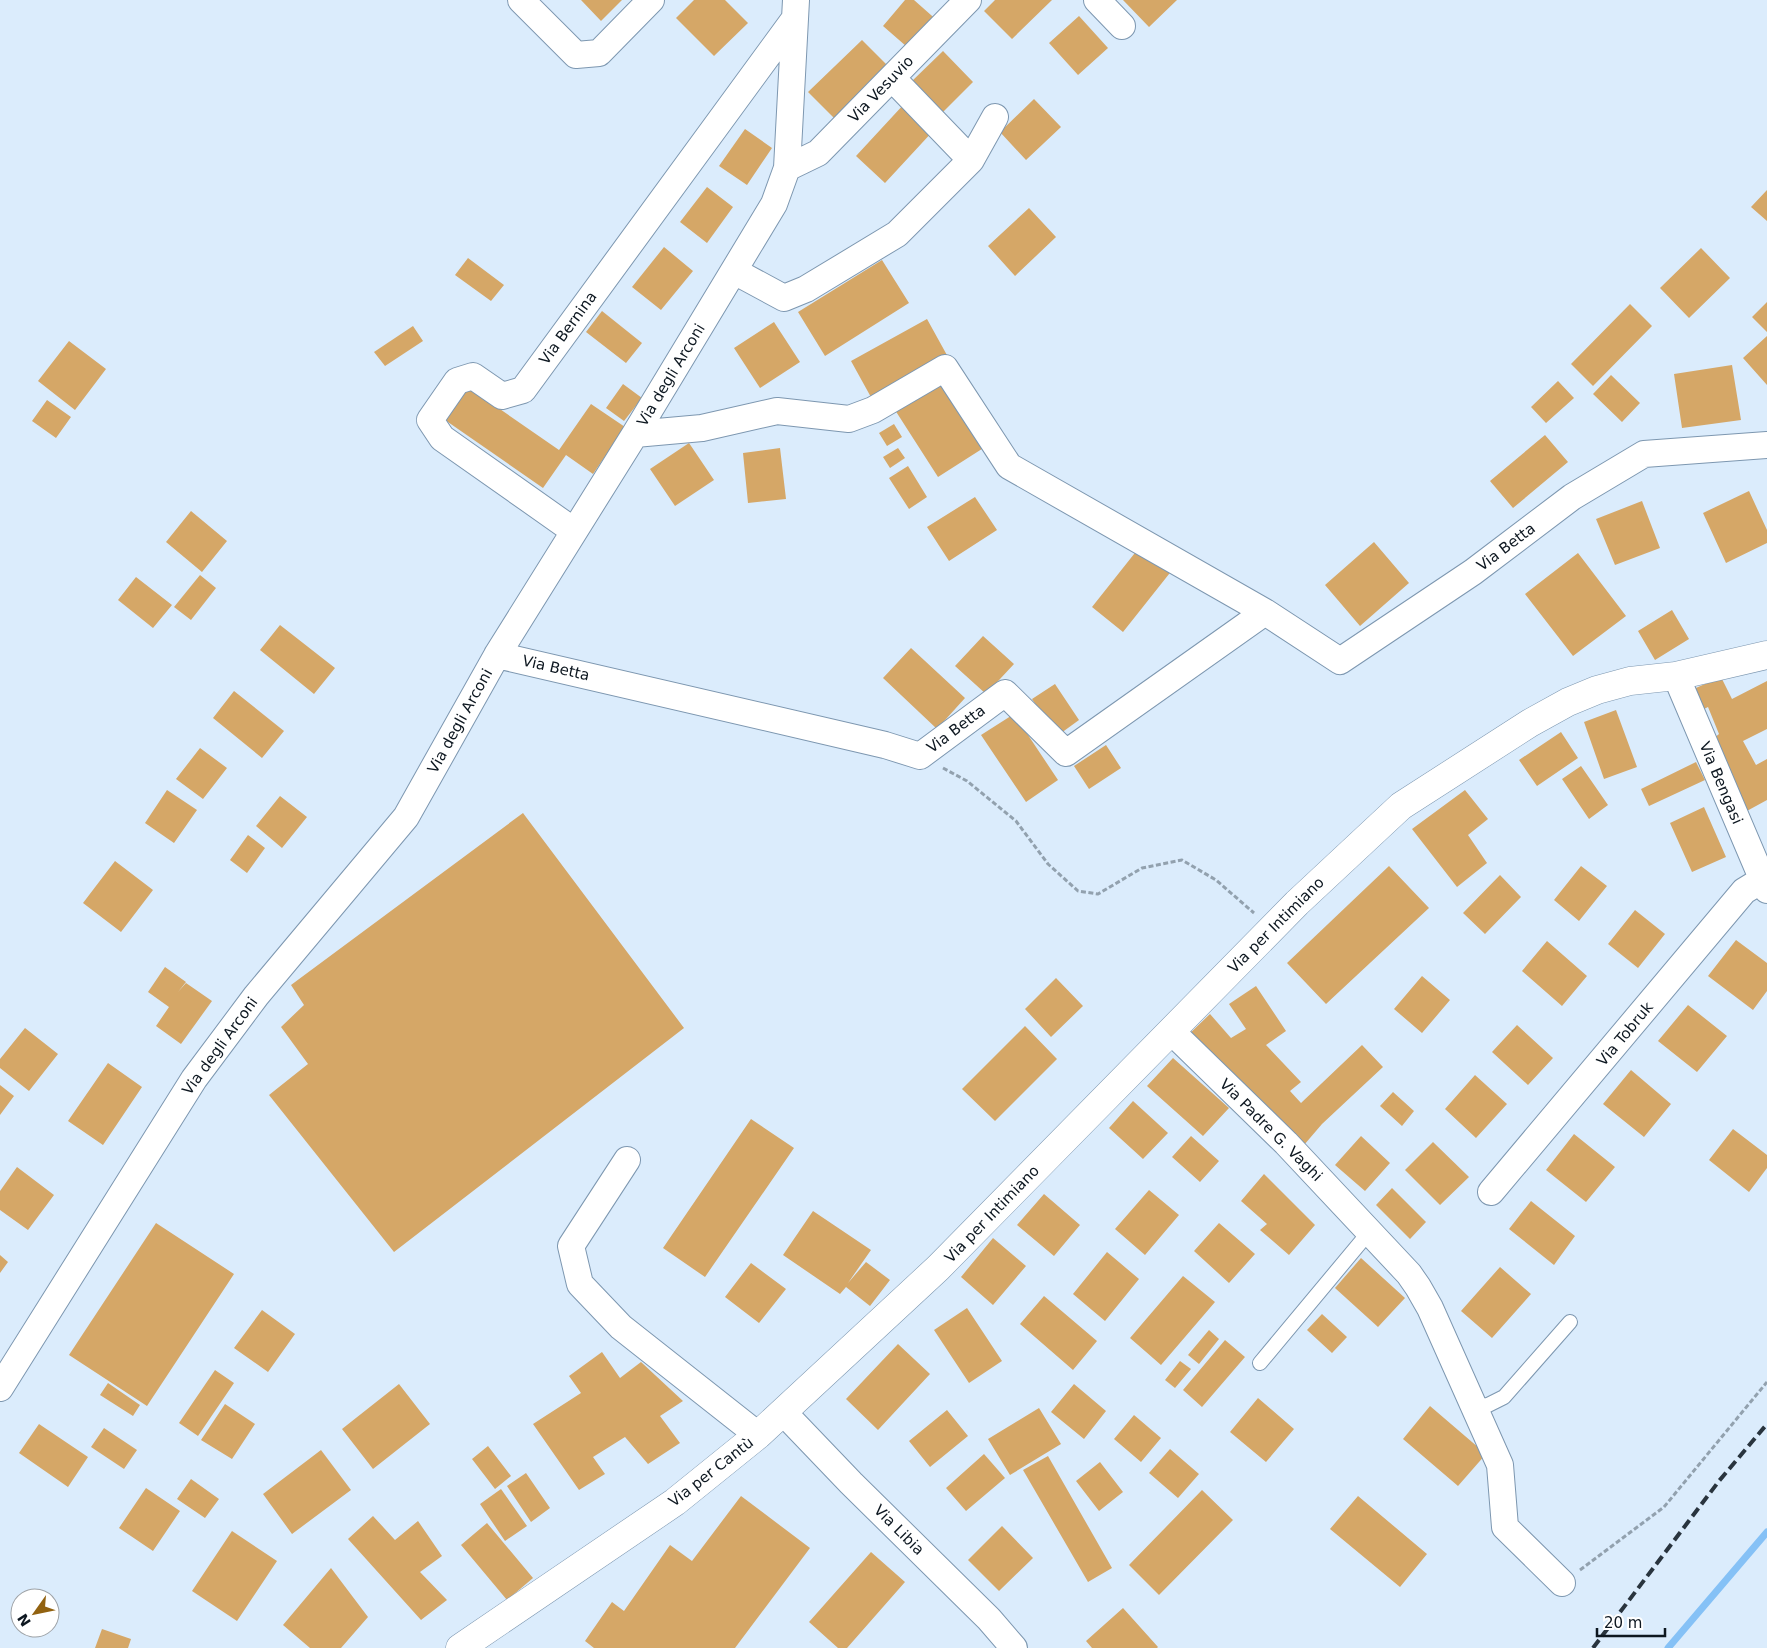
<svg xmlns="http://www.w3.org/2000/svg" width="1767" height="1648" viewBox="0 0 1767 1648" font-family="'DejaVu Sans',sans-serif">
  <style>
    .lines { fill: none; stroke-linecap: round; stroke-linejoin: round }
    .stream { stroke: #85c1f6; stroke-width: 7 }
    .building { fill: #d5a767 }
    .lane-casing { stroke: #7d97b0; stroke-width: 16 }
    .street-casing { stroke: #7d97b0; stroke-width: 28 }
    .secondary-casing { stroke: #7d97b0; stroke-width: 29 }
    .path { stroke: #92a1ae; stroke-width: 3; stroke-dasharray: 5 2.5; stroke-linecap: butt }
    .lane { stroke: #fff; stroke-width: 14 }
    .street { stroke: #fff; stroke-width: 26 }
    .secondary { stroke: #fff; stroke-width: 28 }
    .rail { stroke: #29343e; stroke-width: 4; stroke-dasharray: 10 5; stroke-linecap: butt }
    .labels { text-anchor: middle; stroke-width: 4; stroke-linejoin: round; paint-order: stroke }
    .street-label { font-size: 15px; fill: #0d1720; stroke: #fff }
  </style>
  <rect width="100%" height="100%" fill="#dbecfc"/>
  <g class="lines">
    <path class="stream" d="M 1668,1648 L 1767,1532"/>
  </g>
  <path class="building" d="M 581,0 L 622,0 L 601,21 Z
    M 694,0 L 725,0 L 748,23 L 714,56 L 676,18 Z
    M 905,0 L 914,0 L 940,23 L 914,53 L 883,26 Z
    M 995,0 L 1052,0 L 1012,39 L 984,11 Z
    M 1123,0 L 1177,0 L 1149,27 Z
    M 1079,16 L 1108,48 L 1078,75 L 1049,43 Z
    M 862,40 L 891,69 L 837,121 L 808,92 Z
    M 943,51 L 973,82 L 941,114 L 910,83 Z
    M 1034,99 L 1061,127 L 1026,160 L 1000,132 Z
    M 905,103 L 934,130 L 885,183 L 856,156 Z
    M 745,129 L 772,148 L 747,185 L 719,166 Z
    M 707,187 L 733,207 L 707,243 L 680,222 Z
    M 1767,190 L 1767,221 L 1751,207 Z
    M 1029,208 L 1056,237 L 1015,276 L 988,246 Z
    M 664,247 L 693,271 L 661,310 L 632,287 Z
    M 1701,248 L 1730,278 L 1689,318 L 1660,288 Z
    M 468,258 L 504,285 L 491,301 L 455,275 Z
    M 882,260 L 909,303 L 825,356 L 798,312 Z
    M 1767,302 L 1767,332 L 1752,317 Z
    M 1630,304 L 1652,326 L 1593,386 L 1571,364 Z
    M 602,311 L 642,343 L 626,363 L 586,332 Z
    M 927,319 L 948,357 L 872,399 L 851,361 Z
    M 774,322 L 800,362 L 760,388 L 734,348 Z
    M 413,326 L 423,341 L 385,366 L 374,352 Z
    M 1767,336 L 1767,385 L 1743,358 Z
    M 69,341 L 106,369 L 75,410 L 38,381 Z
    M 1732,365 L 1741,420 L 1682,428 L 1674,374 Z
    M 1611,375 L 1640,403 L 1622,422 L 1593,394 Z
    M 941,380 L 985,447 L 938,477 L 895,410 Z
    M 1558,381 L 1574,398 L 1546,423 L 1531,407 Z
    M 623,384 L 642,398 L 624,421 L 606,408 Z
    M 468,387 L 559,450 L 591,404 L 625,427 L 593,474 L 566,455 L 543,488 L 445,420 Z
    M 47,400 L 71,417 L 56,438 L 32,421 Z
    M 894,424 L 902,437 L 887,446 L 879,433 Z
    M 1545,435 L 1568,462 L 1513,508 L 1490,481 Z
    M 689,443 L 714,480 L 675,506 L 650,469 Z
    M 780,448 L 786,499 L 748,503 L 743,453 Z
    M 898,448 L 905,458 L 890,468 L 883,457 Z
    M 908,466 L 927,497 L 909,509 L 889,478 Z
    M 1749,491 L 1767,530 L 1767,543 L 1726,563 L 1703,513 Z
    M 975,497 L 997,530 L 949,561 L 927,527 Z
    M 1642,501 L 1660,548 L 1615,565 L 1596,519 Z
    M 191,511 L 227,541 L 202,572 L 166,542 Z
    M 1374,542 L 1409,583 L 1360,626 L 1325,585 Z
    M 1142,544 L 1173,569 L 1123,632 L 1092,607 Z
    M 1578,553 L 1626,616 L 1573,656 L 1525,594 Z
    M 200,575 L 216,588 L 191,620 L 174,607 Z
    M 136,577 L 172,605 L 153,628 L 118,600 Z
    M 1672,610 L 1689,639 L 1655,660 L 1638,631 Z
    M 280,625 L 335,668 L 314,694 L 260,650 Z
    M 983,636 L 1014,664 L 986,694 L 955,666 Z
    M 911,648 L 965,698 L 937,729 L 883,678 Z
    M 1721,677 L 1732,699 L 1767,681 L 1767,729 L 1743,741 L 1756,765 L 1767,759 L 1767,800 L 1745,812 L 1713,739 L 1719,734 L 1708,707 L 1700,711 L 1689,691 Z
    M 1055,684 L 1079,720 L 1057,736 L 1032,699 Z
    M 234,691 L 284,731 L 262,758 L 213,718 Z
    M 1616,710 L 1637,767 L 1604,779 L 1584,722 Z
    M 1014,714 L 1058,780 L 1026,802 L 981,735 Z
    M 1561,732 L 1578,758 L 1537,786 L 1519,760 Z
    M 1106,745 L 1121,768 L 1089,789 L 1074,766 Z
    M 200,748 L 227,768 L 203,799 L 176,779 Z
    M 1696,762 L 1705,780 L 1649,806 L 1641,789 Z
    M 1581,766 L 1608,805 L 1589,819 L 1562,779 Z
    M 167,790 L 197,810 L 174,843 L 145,823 Z
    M 1465,790 L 1488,819 L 1468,835 L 1487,863 L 1457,887 L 1412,829 Z
    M 280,796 L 307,817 L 282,848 L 256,826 Z
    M 1704,807 L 1726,857 L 1692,872 L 1670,823 Z
    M 523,813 L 684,1028 L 394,1252 L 269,1095 L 308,1064 L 281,1027 L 304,1005 L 291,985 Z
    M 248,835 L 265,848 L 247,873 L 230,860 Z
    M 115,861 L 153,890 L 121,932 L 83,903 Z
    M 1389,866 L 1429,908 L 1326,1004 L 1287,963 Z
    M 1581,866 L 1607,886 L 1579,921 L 1554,900 Z
    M 1500,875 L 1521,897 L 1485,934 L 1463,913 Z
    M 1635,910 L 1665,934 L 1638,968 L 1608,944 Z
    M 1736,940 L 1767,963 L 1767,991 L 1753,1010 L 1708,976 Z
    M 1547,941 L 1587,976 L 1562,1006 L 1522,971 Z
    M 165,967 L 186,982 L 178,992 L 186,983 L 212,1001 L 181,1044 L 156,1026 L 169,1007 L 148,992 Z
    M 1422,976 L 1450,1000 L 1422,1033 L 1394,1009 Z
    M 1056,978 L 1083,1006 L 1051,1037 L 1025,1009 Z
    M 1256,986 L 1286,1031 L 1266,1045 L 1301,1082 L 1290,1091 L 1301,1103 L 1362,1045 L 1383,1067 L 1322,1124 L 1304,1145 L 1185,1038 L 1210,1014 L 1231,1038 L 1246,1029 L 1229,1004 Z
    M 1688,1005 L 1727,1036 L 1697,1072 L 1658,1041 Z
    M 1517,1025 L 1553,1058 L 1528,1085 L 1492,1052 Z
    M 1025,1026 L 1057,1059 L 995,1121 L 962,1089 Z
    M 25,1028 L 58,1054 L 29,1091 L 0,1068 L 0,1059 Z
    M 1173,1058 L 1229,1108 L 1203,1136 L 1147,1086 Z
    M 108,1063 L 142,1087 L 103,1145 L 68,1121 Z
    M 1631,1070 L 1671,1104 L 1644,1137 L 1603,1104 Z
    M 1475,1075 L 1507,1104 L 1476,1138 L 1445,1109 Z
    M 0,1085 L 14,1096 L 0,1115 Z
    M 1393,1092 L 1414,1111 L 1402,1126 L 1380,1106 Z
    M 1133,1101 L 1168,1133 L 1143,1159 L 1109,1128 Z
    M 751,1119 L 794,1148 L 705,1277 L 663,1248 Z
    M 1733,1129 L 1767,1155 L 1767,1168 L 1749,1192 L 1709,1160 Z
    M 1574,1134 L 1615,1167 L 1586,1202 L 1546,1170 Z
    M 1191,1136 L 1219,1161 L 1200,1182 L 1172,1157 Z
    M 1361,1136 L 1390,1163 L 1365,1191 L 1335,1165 Z
    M 1433,1142 L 1469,1177 L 1440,1205 L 1405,1170 Z
    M 17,1167 L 54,1195 L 28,1230 L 0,1210 L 0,1191 Z
    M 1264,1174 L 1315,1225 L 1289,1255 L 1260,1230 L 1267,1224 L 1241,1201 Z
    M 1392,1188 L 1426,1222 L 1410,1239 L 1376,1205 Z
    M 1149,1190 L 1179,1215 L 1145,1255 L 1115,1229 Z
    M 1044,1194 L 1080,1225 L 1054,1256 L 1017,1225 Z
    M 1531,1201 L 1575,1236 L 1554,1265 L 1509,1229 Z
    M 813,1211 L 871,1250 L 848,1283 L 866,1262 L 890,1280 L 870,1306 L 846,1287 L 840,1294 L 783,1255 Z
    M 156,1223 L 234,1274 L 147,1406 L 69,1355 Z
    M 1219,1223 L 1255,1254 L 1229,1283 L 1194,1251 Z
    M 993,1238 L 1026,1266 L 993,1305 L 961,1277 Z
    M 1107,1252 L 1139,1279 L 1105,1321 L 1073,1294 Z
    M 0,1255 L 8,1262 L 0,1273 Z
    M 1361,1258 L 1405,1298 L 1378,1327 L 1335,1288 Z
    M 751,1263 L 786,1289 L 759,1323 L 725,1297 Z
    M 1500,1267 L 1531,1294 L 1492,1338 L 1461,1311 Z
    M 1183,1276 L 1215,1302 L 1161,1365 L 1130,1338 Z
    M 1044,1296 L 1097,1341 L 1073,1370 L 1020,1324 Z
    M 967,1308 L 1002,1361 L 969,1383 L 934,1330 Z
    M 262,1310 L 295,1334 L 268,1372 L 234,1348 Z
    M 1322,1314 L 1347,1337 L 1332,1353 L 1307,1330 Z
    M 1209,1330 L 1219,1339 L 1199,1364 L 1188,1355 Z
    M 1225,1340 L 1245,1357 L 1202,1407 L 1183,1390 Z
    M 898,1344 L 930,1374 L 878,1430 L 846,1399 Z
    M 602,1352 L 620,1378 L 641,1362 L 683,1401 L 660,1416 L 680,1443 L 648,1464 L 625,1437 L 593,1457 L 605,1474 L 579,1490 L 533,1424 L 581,1393 L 569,1376 Z
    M 1180,1361 L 1191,1369 L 1175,1388 L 1165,1380 Z
    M 215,1370 L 234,1383 L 198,1436 L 179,1423 Z
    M 108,1383 L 140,1405 L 133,1416 L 100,1395 Z
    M 399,1384 L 430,1424 L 373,1469 L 342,1429 Z
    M 1074,1384 L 1106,1411 L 1084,1439 L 1051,1412 Z
    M 1258,1398 L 1294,1429 L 1266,1462 L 1230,1432 Z
    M 225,1404 L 255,1424 L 232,1459 L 201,1440 Z
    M 1430,1406 L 1486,1454 L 1458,1486 L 1403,1439 Z
    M 1039,1408 L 1061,1444 L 1010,1475 L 988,1439 Z
    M 947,1410 L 968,1436 L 930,1467 L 909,1441 Z
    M 1134,1415 L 1161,1438 L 1141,1462 L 1114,1439 Z
    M 39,1424 L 88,1457 L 68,1487 L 19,1453 Z
    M 104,1428 L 137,1450 L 124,1469 L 91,1447 Z
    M 488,1446 L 511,1476 L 495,1489 L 472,1459 Z
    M 1170,1449 L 1199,1474 L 1178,1498 L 1149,1473 Z
    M 321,1450 L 351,1490 L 292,1534 L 263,1494 Z
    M 984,1454 L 1005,1478 L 966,1511 L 946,1488 Z
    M 1048,1456 L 1112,1568 L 1088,1582 L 1023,1470 Z
    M 1100,1462 L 1123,1492 L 1099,1511 L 1076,1481 Z
    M 526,1473 L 550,1508 L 531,1522 L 507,1486 Z
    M 191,1479 L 219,1499 L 205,1518 L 177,1499 Z
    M 146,1488 L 180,1511 L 153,1551 L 119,1528 Z
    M 501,1489 L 527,1526 L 505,1541 L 480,1504 Z
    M 1202,1490 L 1233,1520 L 1159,1595 L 1129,1565 Z
    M 741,1496 L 810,1548 L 735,1648 L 594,1648 L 585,1641 L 612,1602 L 624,1611 L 670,1545 L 692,1561 Z
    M 1358,1496 L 1427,1554 L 1400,1587 L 1330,1529 Z
    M 373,1516 L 395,1540 L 418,1521 L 442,1556 L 420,1572 L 447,1600 L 421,1620 L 348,1539 Z
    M 487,1523 L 533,1578 L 507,1600 L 461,1545 Z
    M 1002,1526 L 1033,1558 L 999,1591 L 968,1560 Z
    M 232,1531 L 277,1561 L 237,1621 L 192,1591 Z
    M 871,1552 L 905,1582 L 847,1648 L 838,1648 L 809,1622 Z
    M 331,1568 L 368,1617 L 341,1648 L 310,1648 L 283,1625 Z
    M 1123,1608 L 1158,1647 L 1157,1648 L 1092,1648 L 1086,1641 Z
    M 102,1629 L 131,1639 L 128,1648 L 95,1648 Z"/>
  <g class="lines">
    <g class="lane-casing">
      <path id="lane" d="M 1260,1363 L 1370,1231
        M 1474,1407 L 1488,1405 L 1504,1397 L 1570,1322"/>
    </g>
    <g class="street-casing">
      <path id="street" d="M 521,0 L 576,55 L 599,53 L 651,0
        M 1097,0 L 1122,26
        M 892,78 L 971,160
        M 787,168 L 818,153 L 968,0
        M 734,271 L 784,298 L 806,289 L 897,234 L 971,160 L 995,117
        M 635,434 L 702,428 L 777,411 L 849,419 L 873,410 L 945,368 L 1009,466 L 1265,612 L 1340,661 L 1473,572 L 1572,497 L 1644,454 L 1767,445
        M 574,531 L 442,438 L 430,420 L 457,381 L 473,376 L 502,396 L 523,390 L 793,21
        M 497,655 L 885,745 L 920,756 L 1005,693 L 1066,753 L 1265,612
        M 1676,676 L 1767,890
        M 1171,1031 L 1286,1143 L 1409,1274 L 1418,1287 L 1430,1308 L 1500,1465 L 1505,1527 L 1562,1583
        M 627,1160 L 571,1246 L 580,1284 L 621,1327 L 758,1435
        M 1491,1192 L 1744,891 L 1762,880
        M 0,1388 L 194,1079 L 256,996 L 406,817 L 497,655 L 635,434 L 774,204 L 787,168 L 796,0
        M 783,1412 L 851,1483 L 989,1619 L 1014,1648"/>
    </g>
    <g class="secondary-casing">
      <path id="secondary" d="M 460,1648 L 675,1502 L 758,1435 L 938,1268 L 1297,903 L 1401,806 L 1530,723 L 1568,702 L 1597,690 L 1630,681 L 1676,676 L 1767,655"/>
    </g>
    <path class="path" d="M 943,768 L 967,781 L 1016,821 L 1048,864 L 1078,891 L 1098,894 L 1142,868 L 1182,860 L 1216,880 L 1254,913
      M 1580,1570 L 1664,1507 L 1767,1382"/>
    <use href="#lane" class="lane"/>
    <use href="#street" class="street"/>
    <use href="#secondary" class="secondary"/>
    <path class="rail" d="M 1593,1648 L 1719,1481 L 1767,1424"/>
  </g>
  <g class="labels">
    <g class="street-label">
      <text transform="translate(881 89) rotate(-46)" y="5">Via Vesuvio</text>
      <text transform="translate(568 328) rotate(-54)" y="5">Via Bernina</text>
      <text transform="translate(671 375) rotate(-59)" y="5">Via degli Arconi</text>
      <text transform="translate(1506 547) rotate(-37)" y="5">Via Betta</text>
      <text transform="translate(556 668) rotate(13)" y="5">Via Betta</text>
      <text transform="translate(460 721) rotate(-61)" y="5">Via degli Arconi</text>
      <text transform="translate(956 729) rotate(-37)" y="5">Via Betta</text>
      <text transform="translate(1721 783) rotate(67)" y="5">Via Bengasi</text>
      <text transform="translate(1276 925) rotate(-45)" y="5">Via per Intimiano</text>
      <text transform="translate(1625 1034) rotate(-50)" y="5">Via Tobruk</text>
      <text transform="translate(220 1046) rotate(-54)" y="5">Via degli Arconi</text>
      <text transform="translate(1271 1130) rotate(45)" y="5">Via Padre G. Vaghi</text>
      <text transform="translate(992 1214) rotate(-46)" y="5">Via per Intimiano</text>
      <text transform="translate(711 1472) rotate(-38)" y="5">Via per Cantù</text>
      <text transform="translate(899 1530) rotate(45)" y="5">Via Libia</text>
    </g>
  </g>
  <g transform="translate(35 1613) rotate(237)"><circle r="24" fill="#ffffff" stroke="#9ea2a6"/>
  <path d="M0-4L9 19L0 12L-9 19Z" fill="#926210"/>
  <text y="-8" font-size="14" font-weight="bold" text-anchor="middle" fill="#0d1720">N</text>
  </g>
  <path d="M1597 1628v8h68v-8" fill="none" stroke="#0d1720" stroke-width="2.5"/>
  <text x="1604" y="1628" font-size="15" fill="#0d1720" stroke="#ffffff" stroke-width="4" paint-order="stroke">20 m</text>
</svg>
